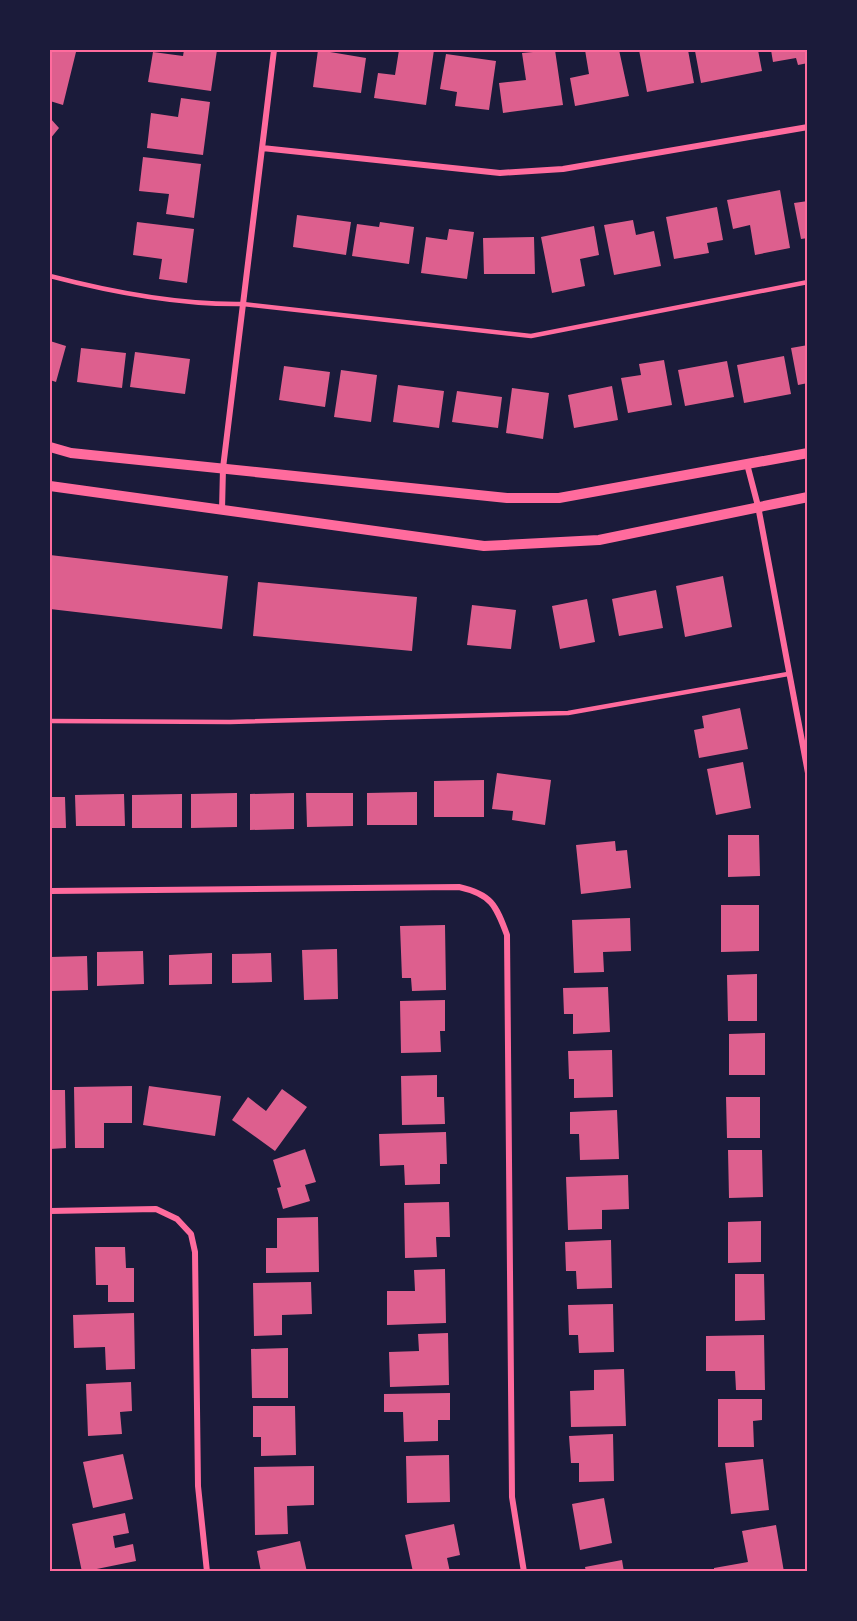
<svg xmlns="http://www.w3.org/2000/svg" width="857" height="1621" viewBox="0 0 857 1621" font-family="'Fira Sans Condensed',sans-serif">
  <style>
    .building { fill: #dd5f8e }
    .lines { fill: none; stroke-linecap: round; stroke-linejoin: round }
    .service { stroke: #ff6b9d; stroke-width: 4.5 }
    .minor { stroke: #ff6b9d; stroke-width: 6 }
    .tertiary { stroke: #ff6b9d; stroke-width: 10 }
    .neatline { fill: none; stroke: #ff6b9d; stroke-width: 2 }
  </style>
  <rect width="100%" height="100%" fill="#1b1b3a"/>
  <path class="building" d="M 50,50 L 76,52 L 63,105 L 50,101 Z
    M 184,50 L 217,50 L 211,91 L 148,82 L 153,52 L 183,56 Z
    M 318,50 L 366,58 L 361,93 L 313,87 Z
    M 399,50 L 434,50 L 426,105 L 374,98 L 378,73 L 395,75 Z
    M 555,50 L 563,105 L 503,113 L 499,83 L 526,80 L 522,53 Z
    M 585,50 L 619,50 L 629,96 L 575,106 L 570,78 L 589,74 Z
    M 639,50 L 688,50 L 694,83 L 647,92 Z
    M 702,50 L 758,50 L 762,71 L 701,83 L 695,51 Z
    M 771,50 L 808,50 L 808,63 L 798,65 L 796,58 L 773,62 Z
    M 446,54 L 496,61 L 489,110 L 455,106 L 457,92 L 440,89 Z
    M 181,98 L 210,102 L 203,155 L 147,148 L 151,113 L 178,117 Z
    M 50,118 L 59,128 L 50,139 Z
    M 143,157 L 201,164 L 194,218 L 166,214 L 169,194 L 139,191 Z
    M 780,190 L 790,248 L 755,255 L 750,225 L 733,229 L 727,200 Z
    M 808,201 L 808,238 L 801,239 L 794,203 Z
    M 717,207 L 723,240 L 707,243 L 709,253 L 674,259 L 666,217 Z
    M 297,215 L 351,222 L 346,255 L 293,247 Z
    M 633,220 L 636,235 L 654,231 L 661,266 L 614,275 L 604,225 Z
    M 137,222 L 194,229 L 187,283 L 159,279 L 162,259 L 133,255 Z
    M 380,222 L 414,227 L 409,264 L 352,256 L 357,224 L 379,227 Z
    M 594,226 L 599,255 L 580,259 L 585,286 L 552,293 L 541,237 Z
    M 449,229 L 474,232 L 467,279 L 421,273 L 426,237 L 447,240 Z
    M 534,237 L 535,274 L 484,274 L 483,238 Z
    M 50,341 L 66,346 L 56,382 L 50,380 Z
    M 808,345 L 808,383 L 798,385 L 791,348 Z
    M 81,348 L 126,353 L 122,388 L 77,382 Z
    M 135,352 L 190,359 L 185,394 L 130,387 Z
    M 784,356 L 791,394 L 744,403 L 737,365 Z
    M 664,360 L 672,405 L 628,413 L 621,378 L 641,375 L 639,364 Z
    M 727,361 L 734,397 L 685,406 L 678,370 Z
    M 284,366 L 330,372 L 325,407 L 279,400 Z
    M 341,370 L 377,375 L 371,422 L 334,417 Z
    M 398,385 L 444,391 L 439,428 L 393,422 Z
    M 612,386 L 618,420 L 574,428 L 568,395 Z
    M 512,388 L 549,393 L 543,439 L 506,433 Z
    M 457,391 L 502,397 L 498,428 L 452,422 Z
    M 50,555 L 228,576 L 222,629 L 50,609 Z
    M 723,576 L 732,627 L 685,637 L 676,586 Z
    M 258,582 L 417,597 L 412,651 L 253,636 Z
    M 656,590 L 663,628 L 619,636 L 612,599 Z
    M 587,599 L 595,642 L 560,649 L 552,606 Z
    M 472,605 L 516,610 L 511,649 L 467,645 Z
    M 740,708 L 748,749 L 699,758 L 694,730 L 704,728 L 702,716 Z
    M 743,762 L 751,808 L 716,815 L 707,769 Z
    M 497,773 L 551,780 L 545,825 L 512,820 L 513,811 L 492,809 Z
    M 484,780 L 484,817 L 434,817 L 434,781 Z
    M 417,792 L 417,825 L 367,825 L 367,793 Z
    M 237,793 L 237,827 L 191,828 L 191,794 Z
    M 294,793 L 294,829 L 250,830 L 250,794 Z
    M 306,793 L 353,793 L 353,826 L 307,827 Z
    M 124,794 L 125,826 L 76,826 L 75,795 Z
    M 182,794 L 182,828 L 132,828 L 132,795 Z
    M 50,797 L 65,797 L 66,828 L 50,828 Z
    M 728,835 L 759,835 L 760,876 L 728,877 Z
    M 615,841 L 616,851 L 627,850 L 631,888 L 581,894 L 576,845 Z
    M 721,905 L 759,905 L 759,951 L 721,952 Z
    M 630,918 L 631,951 L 603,952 L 604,972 L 574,973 L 572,920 Z
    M 445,925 L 446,990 L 412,991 L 411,978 L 402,978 L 400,926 Z
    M 337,949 L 338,999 L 304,1000 L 302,950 Z
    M 143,951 L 144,984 L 97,986 L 97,952 Z
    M 212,953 L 212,984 L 169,985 L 169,955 Z
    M 271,953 L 272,982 L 232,983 L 232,954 Z
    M 87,956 L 88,990 L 50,991 L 50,957 Z
    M 757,974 L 757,1021 L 728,1021 L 727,975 Z
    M 608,987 L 610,1032 L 573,1034 L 573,1014 L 564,1014 L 563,988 Z
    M 445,1000 L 445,1031 L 440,1031 L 441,1052 L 401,1053 L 400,1001 Z
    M 765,1033 L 765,1075 L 729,1075 L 729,1034 Z
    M 612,1050 L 613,1097 L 574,1098 L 574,1079 L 569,1079 L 568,1051 Z
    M 437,1075 L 437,1097 L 444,1097 L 445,1124 L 402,1125 L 401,1076 Z
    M 132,1086 L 132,1123 L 104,1123 L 104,1148 L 75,1148 L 74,1087 Z
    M 149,1086 L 221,1096 L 215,1136 L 143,1125 Z
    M 282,1089 L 307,1107 L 275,1151 L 232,1120 L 248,1097 L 266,1111 Z
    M 50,1090 L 65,1090 L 66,1148 L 50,1149 Z
    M 726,1097 L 760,1097 L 760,1138 L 727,1138 Z
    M 617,1110 L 619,1159 L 580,1160 L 579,1134 L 570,1134 L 570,1112 Z
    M 446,1132 L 447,1164 L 440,1164 L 440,1184 L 405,1185 L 404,1165 L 380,1166 L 379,1134 Z
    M 305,1149 L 316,1182 L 305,1185 L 310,1201 L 283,1209 L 277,1188 L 281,1187 L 273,1160 Z
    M 728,1150 L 762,1150 L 763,1197 L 729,1198 Z
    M 628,1175 L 629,1209 L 602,1210 L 602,1229 L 568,1230 L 566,1177 Z
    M 449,1202 L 450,1237 L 436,1237 L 437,1257 L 405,1258 L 404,1203 Z
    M 318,1217 L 319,1272 L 266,1273 L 266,1248 L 277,1248 L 277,1218 Z
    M 761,1221 L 761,1262 L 728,1263 L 728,1222 Z
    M 611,1240 L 612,1288 L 577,1289 L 576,1271 L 566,1271 L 565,1242 Z
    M 95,1247 L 125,1247 L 126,1268 L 134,1268 L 134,1302 L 108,1302 L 108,1285 L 96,1285 Z
    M 445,1269 L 446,1323 L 387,1325 L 387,1291 L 415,1291 L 414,1270 Z
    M 735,1274 L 764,1274 L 765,1320 L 735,1321 Z
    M 311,1282 L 312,1314 L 282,1315 L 282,1335 L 254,1336 L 253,1283 Z
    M 613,1304 L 614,1352 L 579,1353 L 578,1335 L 569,1335 L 568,1305 Z
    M 134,1313 L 135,1369 L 106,1370 L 105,1347 L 74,1348 L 73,1315 Z
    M 448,1333 L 449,1385 L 390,1387 L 389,1352 L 419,1351 L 418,1334 Z
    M 764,1335 L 765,1390 L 736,1390 L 735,1371 L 706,1371 L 706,1336 Z
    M 288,1348 L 288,1398 L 252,1398 L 251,1349 Z
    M 624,1369 L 626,1426 L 571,1427 L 570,1391 L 594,1390 L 594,1370 Z
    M 131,1382 L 132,1411 L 120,1412 L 122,1434 L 88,1436 L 86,1384 Z
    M 450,1393 L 450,1420 L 438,1420 L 438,1441 L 404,1442 L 403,1412 L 384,1412 L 384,1394 Z
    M 718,1399 L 762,1399 L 762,1420 L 753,1421 L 754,1447 L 718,1447 Z
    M 253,1406 L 295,1406 L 296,1455 L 261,1456 L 261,1437 L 253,1437 Z
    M 613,1434 L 614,1481 L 579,1482 L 579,1463 L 571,1463 L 569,1436 Z
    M 123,1454 L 133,1499 L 93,1508 L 83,1462 Z
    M 449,1455 L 450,1502 L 407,1503 L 406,1456 Z
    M 763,1459 L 769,1510 L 731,1514 L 725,1463 Z
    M 314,1466 L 314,1505 L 287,1506 L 288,1534 L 255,1535 L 254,1467 Z
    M 604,1498 L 612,1543 L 580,1550 L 572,1504 Z
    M 125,1513 L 129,1533 L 113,1536 L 115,1548 L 133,1544 L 136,1561 L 82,1572 L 72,1524 Z
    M 454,1524 L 460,1555 L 447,1558 L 450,1572 L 413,1572 L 405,1535 Z
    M 776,1525 L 784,1572 L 714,1572 L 714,1568 L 748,1562 L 742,1531 Z
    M 300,1541 L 307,1572 L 261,1572 L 257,1551 Z
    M 622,1560 L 624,1572 L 586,1572 L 585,1567 Z"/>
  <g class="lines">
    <path class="service" d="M 50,276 C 111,292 179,305 243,304 L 531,336 L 808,282
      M 50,721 L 230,722 L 568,713 L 788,674"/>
    <path class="minor" d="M 262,148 L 500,173 L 563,169 L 808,127
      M 747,464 L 758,506 L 808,773
      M 222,510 L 223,468 L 274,50
      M 50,891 L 459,887 C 491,894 496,905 507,935 L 512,1497 L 524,1572
      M 50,1211 L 156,1209 L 177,1219 L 191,1234 L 195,1252 L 198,1486 L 207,1572"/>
    <path class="tertiary" d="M 50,447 L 71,453 L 507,498 L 559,498 L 808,453
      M 50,486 L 484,546 L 599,540 L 808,497"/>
  </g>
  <rect width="857" height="1621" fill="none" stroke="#1b1b3a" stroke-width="102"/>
  <rect x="51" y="51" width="755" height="1519" class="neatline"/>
</svg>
